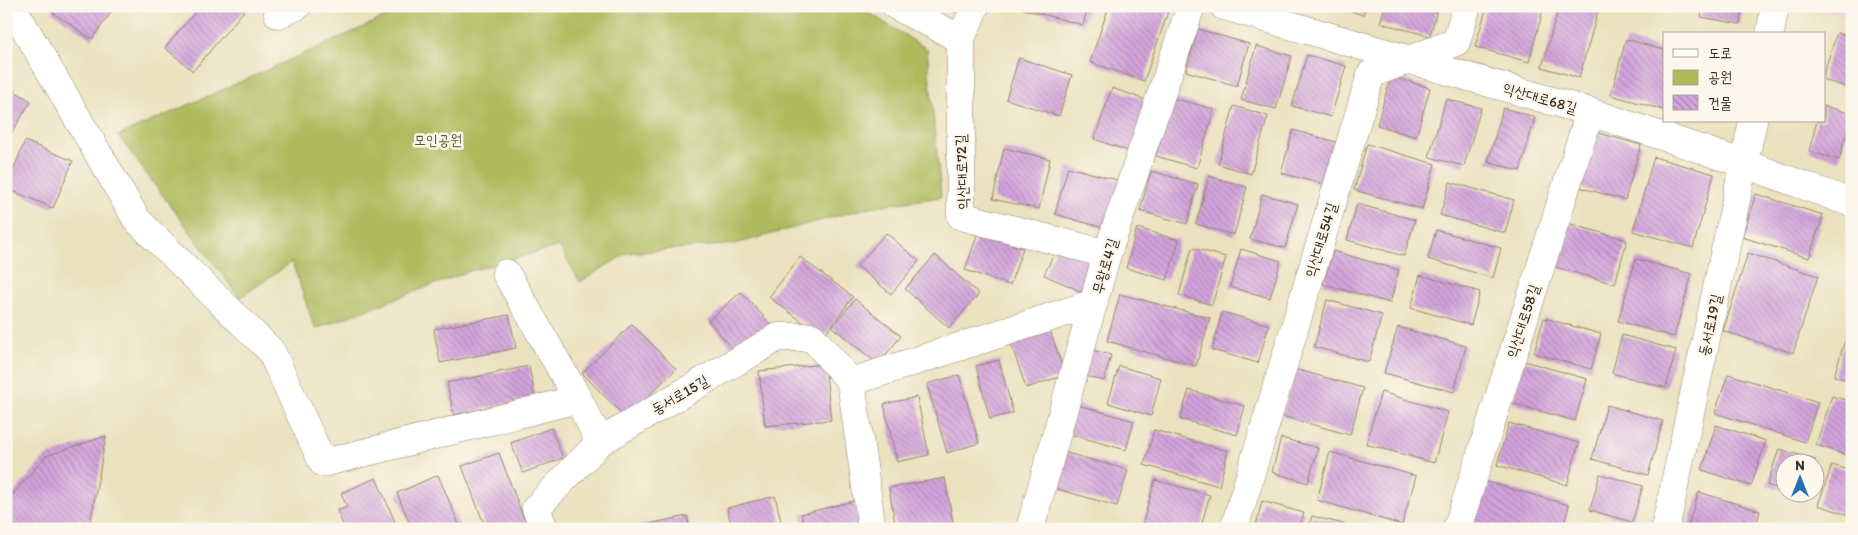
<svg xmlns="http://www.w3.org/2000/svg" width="1858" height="535" viewBox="0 0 1858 535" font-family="Itim,'Poor Story',sans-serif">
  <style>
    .built { fill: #f1d0e2 }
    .green { fill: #aebb5d; stroke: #74723e }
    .building { fill: url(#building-back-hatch) }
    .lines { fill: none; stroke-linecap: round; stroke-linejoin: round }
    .minor-casing { stroke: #92866e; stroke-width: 29 }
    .minor { stroke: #fff; stroke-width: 28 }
    .labels { text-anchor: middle; stroke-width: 5; stroke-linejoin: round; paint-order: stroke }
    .street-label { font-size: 15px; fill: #3b2a1e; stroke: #fbf7ec }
    .park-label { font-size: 15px; fill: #5e5631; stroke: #fbf7ec }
  </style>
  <defs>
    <pattern id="building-back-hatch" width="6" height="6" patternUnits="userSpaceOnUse" patternTransform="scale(1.25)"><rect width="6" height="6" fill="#d3a3dc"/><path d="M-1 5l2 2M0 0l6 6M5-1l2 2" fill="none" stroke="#ac85b2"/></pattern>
  </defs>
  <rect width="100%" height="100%" fill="#fbf7ec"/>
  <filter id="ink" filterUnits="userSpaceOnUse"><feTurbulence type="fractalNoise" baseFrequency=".02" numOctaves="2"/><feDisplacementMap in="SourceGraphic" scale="10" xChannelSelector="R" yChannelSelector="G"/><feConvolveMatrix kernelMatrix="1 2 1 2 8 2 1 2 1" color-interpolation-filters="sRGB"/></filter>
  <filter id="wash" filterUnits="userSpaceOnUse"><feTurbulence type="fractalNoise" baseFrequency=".0096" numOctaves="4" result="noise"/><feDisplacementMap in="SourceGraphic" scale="20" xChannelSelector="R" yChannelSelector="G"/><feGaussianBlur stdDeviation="1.12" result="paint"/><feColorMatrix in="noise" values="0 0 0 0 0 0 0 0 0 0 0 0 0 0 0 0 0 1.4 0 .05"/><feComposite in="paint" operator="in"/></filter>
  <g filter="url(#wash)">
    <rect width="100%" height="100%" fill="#eae1be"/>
    <path class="built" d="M 1832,6 L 1852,6 L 1852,19 L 1831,12 Z"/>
    <path class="green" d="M 409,6 L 858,6 L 927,49 L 941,197 L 870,207 L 735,244 L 627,253 L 580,282 L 559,246 L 470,271 L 315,329 L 292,262 L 240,298 L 118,136 L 335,40 Z"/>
    <g id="blocks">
      <path class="building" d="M 56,6 L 105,6 L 112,11 L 92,39 L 52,12 Z
        M 200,6 L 248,6 L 193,71 L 165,48 Z
        M 940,6 L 971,6 L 967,17 Z
        M 1024,6 L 1088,6 L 1083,25 L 1023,9 Z
        M 1109,6 L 1160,6 L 1169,9 L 1144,81 L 1090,62 Z
        M 1335,6 L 1366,6 L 1363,15 Z
        M 1385,6 L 1438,6 L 1430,36 L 1380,23 Z
        M 1487,6 L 1544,6 L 1529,62 L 1475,47 Z
        M 1559,6 L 1591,6 L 1599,8 L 1579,78 L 1542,67 Z
        M 1703,6 L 1743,6 L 1740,24 L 1701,17 Z
        M 1198,29 L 1249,44 L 1237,86 L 1186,71 Z
        M 1837,33 L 1852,37 L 1852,89 L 1824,80 L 1824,72 Z
        M 1626,39 L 1664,50 L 1664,110 L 1611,95 Z
        M 1256,46 L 1292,56 L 1276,109 L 1241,100 Z
        M 1307,55 L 1346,66 L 1331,117 L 1292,106 Z
        M 1019,58 L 1072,75 L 1059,116 L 1006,99 Z
        M 1391,76 L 1430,88 L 1416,137 L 1377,125 Z
        M 6,86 L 31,101 L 6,142 Z
        M 1112,88 L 1149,101 L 1131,152 L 1094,139 Z
        M 1172,98 L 1214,109 L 1197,168 L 1156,156 Z
        M 1446,99 L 1481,108 L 1464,166 L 1429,157 Z
        M 1234,106 L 1268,116 L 1251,174 L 1218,164 Z
        M 1824,106 L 1852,114 L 1839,160 L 1809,151 L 1817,121 L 1824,121 Z
        M 1503,108 L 1535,117 L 1520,171 L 1488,162 Z
        M 1293,130 L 1336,142 L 1323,184 L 1281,173 Z
        M 1595,132 L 1641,145 L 1625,200 L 1579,187 Z
        M 25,141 L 73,161 L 53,208 L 6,188 Z
        M 1367,144 L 1435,164 L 1422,209 L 1354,190 Z
        M 1004,148 L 1050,159 L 1039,209 L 993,199 Z
        M 1654,157 L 1714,174 L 1693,248 L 1633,231 Z
        M 1068,167 L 1121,181 L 1107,229 L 1055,214 Z
        M 1151,171 L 1198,184 L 1187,224 L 1140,211 Z
        M 1209,176 L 1247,187 L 1234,235 L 1196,224 Z
        M 1450,182 L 1514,200 L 1505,233 L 1440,215 Z
        M 1262,194 L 1298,204 L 1285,248 L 1250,239 Z
        M 1756,194 L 1823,215 L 1809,258 L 1742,237 Z
        M 1357,204 L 1415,220 L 1404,256 L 1347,240 Z
        M 1567,223 L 1627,240 L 1615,284 L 1555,267 Z
        M 1137,228 L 1179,240 L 1167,280 L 1126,268 Z
        M 1436,230 L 1501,248 L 1493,278 L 1428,259 Z
        M 886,233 L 919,261 L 891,294 L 857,266 Z
        M 978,233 L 1023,248 L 1010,285 L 965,270 Z
        M 1057,247 L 1097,265 L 1085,293 L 1044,275 Z
        M 1192,248 L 1226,257 L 1212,305 L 1179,295 Z
        M 1241,249 L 1281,261 L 1270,298 L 1230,287 Z
        M 1333,251 L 1399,270 L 1390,303 L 1323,284 Z
        M 1748,253 L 1818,276 L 1793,353 L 1723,331 Z
        M 935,255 L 979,294 L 949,328 L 905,289 Z
        M 800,257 L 853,297 L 823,337 L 769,297 Z
        M 1636,259 L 1692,274 L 1674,337 L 1618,321 Z
        M 1420,275 L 1480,292 L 1471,325 L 1411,308 Z
        M 741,292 L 773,327 L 740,357 L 708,321 Z
        M 1120,294 L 1210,318 L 1196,366 L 1107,341 Z
        M 855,299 L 901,336 L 878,364 L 832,327 Z
        M 1327,300 L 1382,315 L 1369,362 L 1314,347 Z
        M 1222,312 L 1269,325 L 1258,363 L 1212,350 Z
        M 509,315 L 516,348 L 440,363 L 434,329 Z
        M 1544,318 L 1601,334 L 1591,369 L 1534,353 Z
        M 1851,321 L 1852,321 L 1852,382 L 1834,376 Z
        M 632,324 L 676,369 L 626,418 L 582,373 Z
        M 1049,327 L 1065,375 L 1026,388 L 1010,341 Z
        M 1398,327 L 1466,346 L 1454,392 L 1384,373 Z
        M 1622,335 L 1676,350 L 1666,388 L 1612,373 Z
        M 1089,349 L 1111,355 L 1104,381 L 1082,375 Z
        M 999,360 L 1013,413 L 990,419 L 976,366 Z
        M 1524,361 L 1587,379 L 1575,421 L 1512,403 Z
        M 825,364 L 831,420 L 765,426 L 759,371 Z
        M 529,366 L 535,397 L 454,415 L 447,383 Z
        M 1119,366 L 1161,378 L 1151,416 L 1108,403 Z
        M 1295,369 L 1363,388 L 1350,435 L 1282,416 Z
        M 1728,374 L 1818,402 L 1805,442 L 1715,413 Z
        M 959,375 L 979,443 L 947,453 L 927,384 Z
        M 1189,390 L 1245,406 L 1237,435 L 1180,419 Z
        M 1381,392 L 1448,412 L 1434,463 L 1366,444 Z
        M 1832,396 L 1852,402 L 1852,457 L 1816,445 Z
        M 917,397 L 929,455 L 897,462 L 884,404 Z
        M 1074,404 L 1134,421 L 1126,450 L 1066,433 Z
        M 1607,405 L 1663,421 L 1648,475 L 1592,459 Z
        M 1509,423 L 1579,443 L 1567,485 L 1497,465 Z
        M 1716,425 L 1766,441 L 1751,486 L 1702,470 Z
        M 551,428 L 563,458 L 523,473 L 511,443 Z
        M 1154,430 L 1228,451 L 1219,486 L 1144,465 Z
        M 106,436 L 89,529 L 6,529 L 6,502 L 46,456 Z
        M 1281,438 L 1318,448 L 1308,483 L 1272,472 Z
        M 1779,449 L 1816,460 L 1815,462 L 1786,462 L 1786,491 L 1767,485 Z
        M 1060,451 L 1128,470 L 1117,506 L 1050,487 Z
        M 1330,452 L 1416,476 L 1402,525 L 1317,500 Z
        M 499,453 L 525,522 L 506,529 L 486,529 L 462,466 Z
        M 1832,465 L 1852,471 L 1852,516 L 1818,505 Z
        M 1600,474 L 1643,486 L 1632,522 L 1590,510 Z
        M 438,475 L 461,529 L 412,529 L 397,493 Z
        M 376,478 L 398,529 L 345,529 L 337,511 L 347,507 L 341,493 Z
        M 945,478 L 954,529 L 896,529 L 889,488 Z
        M 1155,480 L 1210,495 L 1200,529 L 1167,529 L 1143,522 Z
        M 1484,481 L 1569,505 L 1563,529 L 1470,529 Z
        M 1699,492 L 1760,511 L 1755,529 L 1687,529 Z
        M 775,496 L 783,529 L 732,529 L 727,508 Z
        M 854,501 L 861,529 L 805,529 L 801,514 Z
        M 1262,501 L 1304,513 L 1299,529 L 1255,529 Z
        M 687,516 L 690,529 L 630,529 L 630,528 Z
        M 1312,516 L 1347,525 L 1347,529 L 1308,529 Z"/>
    </g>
  </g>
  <g filter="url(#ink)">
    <use href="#blocks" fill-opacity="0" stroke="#92866e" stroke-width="1"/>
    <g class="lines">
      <g class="minor-casing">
        <path id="minor" d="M 280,6 L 278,14 L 297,6
          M 896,6 L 961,39 L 961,216 L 1107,254
          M 1224,6 L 1590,112 L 1745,164 L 1852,203
          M 13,8 L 137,220 L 271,351 L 323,463 L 578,399 L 600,442
          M 1770,34 L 1775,6
          M 961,39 L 975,6
          M 506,273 L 578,399
          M 851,382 L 1094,303
          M 544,529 L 536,508 L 600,442 L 778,337 L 812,337 L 851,382 L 872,529
          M 1030,529 L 1107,254 L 1191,6
          M 1234,529 L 1371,74 L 1456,42 L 1467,6
          M 1457,529 L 1590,112
          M 1665,529 L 1753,121"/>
      </g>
      <use href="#minor" class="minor"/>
    </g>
  </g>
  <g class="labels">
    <g class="street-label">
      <text transform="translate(1540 98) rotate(16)" y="5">익산대로68길</text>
      <text transform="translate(962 172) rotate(-92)" y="5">익산대로72길</text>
      <text transform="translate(1321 240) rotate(-73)" y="5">익산대로54길</text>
      <text transform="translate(1105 266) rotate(-74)" y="5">무왕로4길</text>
      <text transform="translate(1523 321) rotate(-72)" y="5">익산대로58길</text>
      <text transform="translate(1710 325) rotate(-78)" y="5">동서로19길</text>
      <text transform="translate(680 395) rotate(-30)" y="5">동서로15길</text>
    </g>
    <g class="park-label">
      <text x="438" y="145">모인공원</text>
    </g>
  </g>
  <rect width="1858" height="535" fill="none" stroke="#fbf7ec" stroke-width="25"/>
  <rect x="1663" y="32" width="162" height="90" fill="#fbf7ec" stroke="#aea59a"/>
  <rect x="1673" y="49" width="25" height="8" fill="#ffffff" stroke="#aea59a"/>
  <text x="1708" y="58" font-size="15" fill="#3b2a1e">도로</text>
  <rect x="1673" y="70" width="25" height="15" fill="#aebb5d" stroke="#aea59a"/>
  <text x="1708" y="82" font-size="15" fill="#3b2a1e">공원</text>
  <rect x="1673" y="95" width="25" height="15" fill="url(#building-back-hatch)" stroke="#aea59a"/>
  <text x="1708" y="108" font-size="15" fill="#3b2a1e">건물</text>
  <g transform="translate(1800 478)"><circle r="24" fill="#fbf7ec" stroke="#aea59a"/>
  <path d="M0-4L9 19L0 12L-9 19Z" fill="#1f6fb2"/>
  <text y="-8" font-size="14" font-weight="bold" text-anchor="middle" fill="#3b2a1e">N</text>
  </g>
</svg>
